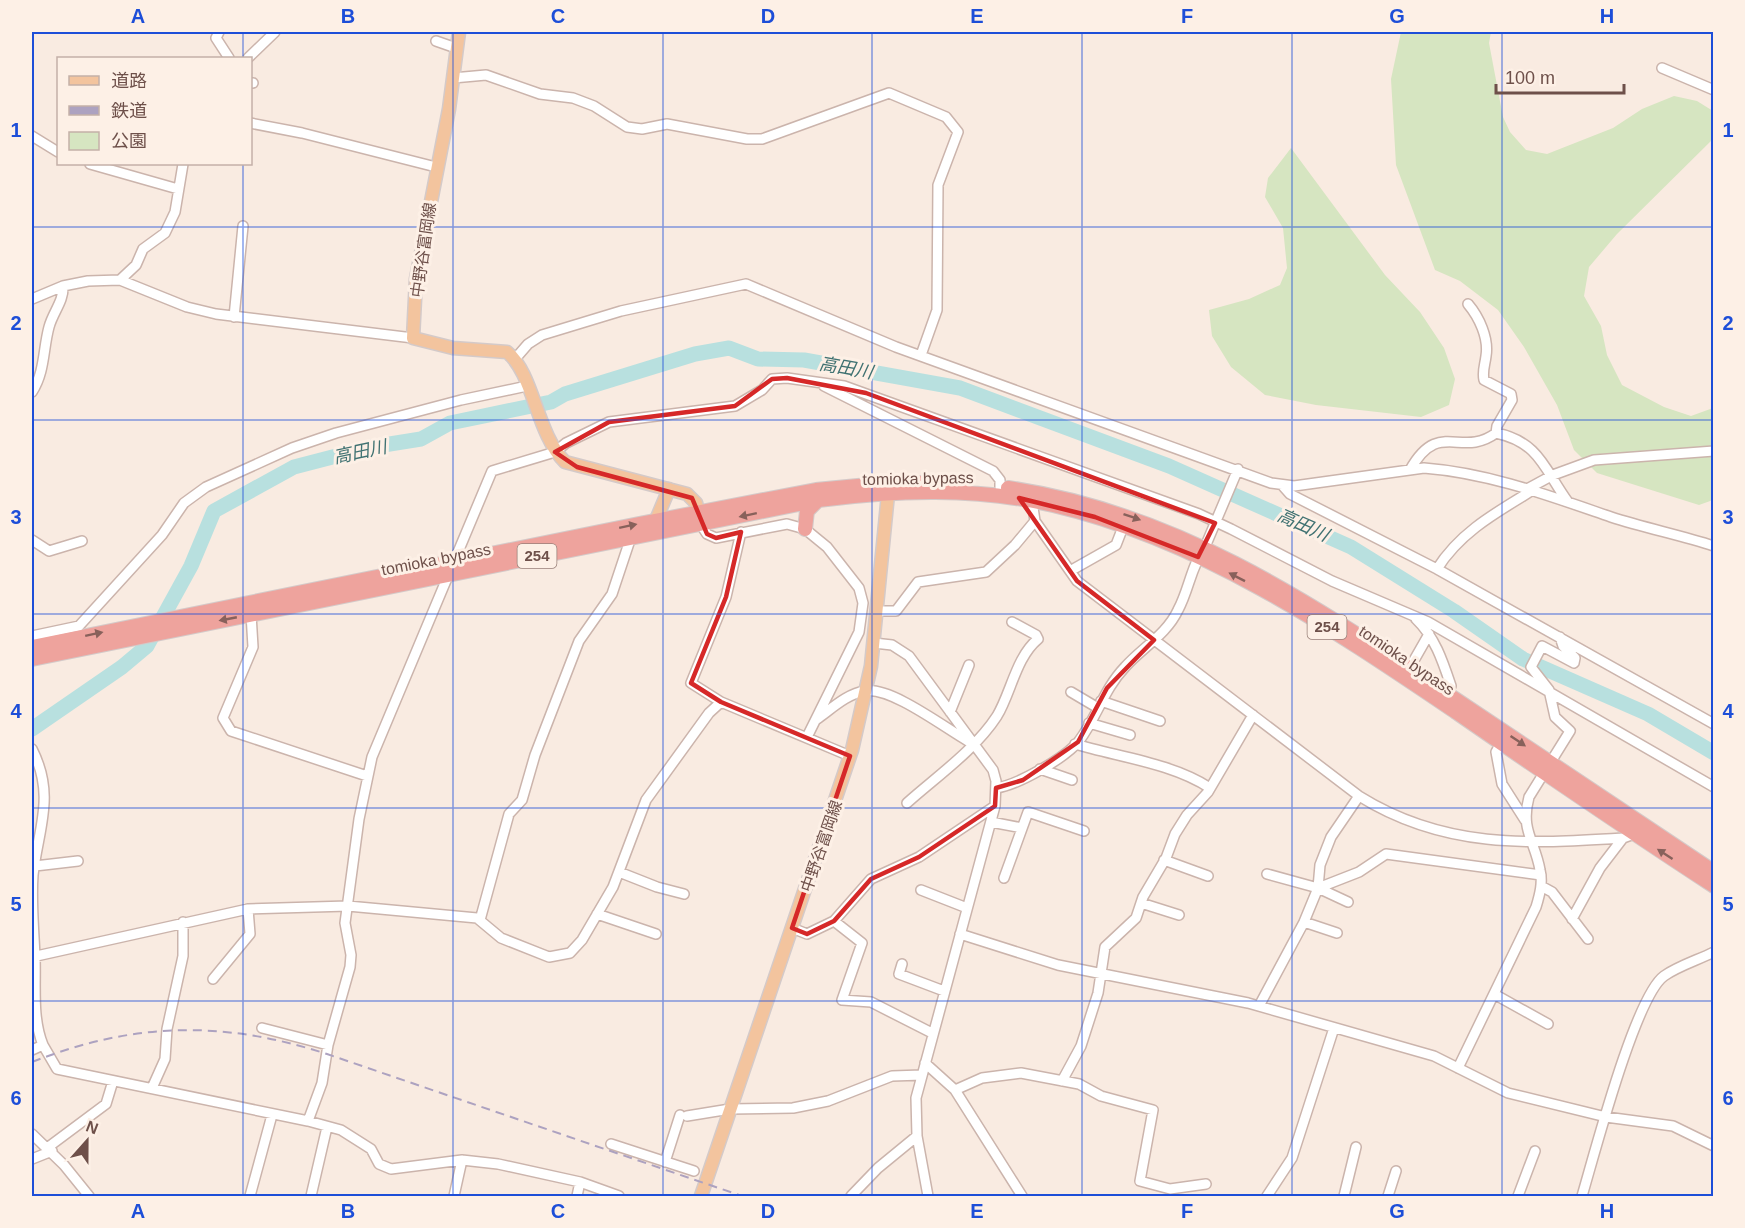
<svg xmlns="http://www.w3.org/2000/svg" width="1745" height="1228" viewBox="0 0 1745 1228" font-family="Arial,'Noto Sans JP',sans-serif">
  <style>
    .green { fill: #d6e5c1 }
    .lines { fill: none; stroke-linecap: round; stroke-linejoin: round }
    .river { stroke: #b8e0df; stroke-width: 15 }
    .minor-casing { stroke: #cbb4ac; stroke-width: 12 }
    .major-casing { stroke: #d4cac9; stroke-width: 15 }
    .highway-casing { stroke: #d4cac9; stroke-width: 16 }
    .minor { stroke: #fff; stroke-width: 9 }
    .major { stroke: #f3c49e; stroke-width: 12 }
    .highway { stroke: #eea39d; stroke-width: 14 }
    .rail { stroke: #ada2c0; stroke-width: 2; stroke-dasharray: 9 6; stroke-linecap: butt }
    .oneway { fill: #88615b }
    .marked { fill: none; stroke: #d62828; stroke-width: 4.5; stroke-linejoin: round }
    .grid { fill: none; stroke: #1d4ed8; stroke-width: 1.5; stroke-opacity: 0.55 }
    .labels { text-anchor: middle; stroke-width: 6; stroke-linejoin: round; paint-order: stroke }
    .shield { fill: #fdf0e6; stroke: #998079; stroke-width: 1.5 }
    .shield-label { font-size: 15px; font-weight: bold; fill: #6e504a }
    .street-label { font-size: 16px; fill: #6e504a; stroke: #fdf0e6 }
    .water-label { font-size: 18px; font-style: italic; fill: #407272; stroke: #fdf0e6 }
    .neatline { fill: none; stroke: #1d4ed8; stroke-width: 2 }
    .grid-label { font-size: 20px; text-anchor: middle; font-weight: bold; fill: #1d4ed8 }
  </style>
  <rect width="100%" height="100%" fill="#f9ebe1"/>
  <path class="green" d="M 1401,32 L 1491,32 L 1489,43 L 1503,117 L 1510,132 L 1526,150 L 1547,154 L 1613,128 L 1642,109 L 1674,96 L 1697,101 L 1713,111 L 1713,139 L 1617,234 L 1589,267 L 1584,296 L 1601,326 L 1607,355 L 1622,385 L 1664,407 L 1691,416 L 1713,408 L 1713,500 L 1699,505 L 1597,473 L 1574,450 L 1557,405 L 1524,347 L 1498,310 L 1460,281 L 1435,270 L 1396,165 L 1391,79 Z
    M 1291,148 L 1385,275 L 1420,312 L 1444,348 L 1455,379 L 1449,405 L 1421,417 L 1316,405 L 1265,395 L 1231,367 L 1212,336 L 1209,310 L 1249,299 L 1280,285 L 1287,268 L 1283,228 L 1265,197 L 1268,178 Z"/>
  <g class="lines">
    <path class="river" d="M 32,729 L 122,667 L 147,646 L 191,566 L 214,511 L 294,467 L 371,447 L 421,439 L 450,423 L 551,402 L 565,394 L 695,354 L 729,348 L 758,359 L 804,360 L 960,388 L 1169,466 L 1351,547 L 1454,611 L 1523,659 L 1648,714 L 1714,753"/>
    <g class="minor-casing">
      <path id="minor" d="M 219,32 L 216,38 L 229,58
        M 436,41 L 456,48
        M 248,58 L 275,32
        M 1662,68 L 1714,90
        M 453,78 L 486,75 L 540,94 L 573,98 L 594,106 L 627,127 L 642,129 L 667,124 L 747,139 L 762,139 L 889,93 L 946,117 L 958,132 L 938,185 L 937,310 L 921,355
        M 250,83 L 253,83
        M 250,123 L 302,133 L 436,167
        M 32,136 L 58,152
        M 90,164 L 178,189
        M 120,280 L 136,265 L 143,249 L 165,233 L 175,212 L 183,164
        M 32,299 L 63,286 L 88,281 L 120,280 L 187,307 L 216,314 L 413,338
        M 1468,304 C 1479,317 1489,338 1486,356 C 1485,365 1482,371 1484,380 L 1511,394 L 1512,400 L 1497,426 L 1496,433
        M 234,317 L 243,226
        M 515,359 L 528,344 L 542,335 L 565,328 L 621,311 L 746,284 L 896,347 L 1271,483 L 1294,486 L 1424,468 C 1489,473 1550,496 1611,517 C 1645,528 1680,535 1714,546
        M 824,386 L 993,471 L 1000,480 L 1000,487
        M 32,392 C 45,372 43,349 49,327 C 53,312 64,301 63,286
        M 1410,470 C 1439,418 1461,459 1496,433 C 1540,442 1545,471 1568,502
        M 1282,485 L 1290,494 L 1437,569 L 1714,724
        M 1529,488 L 1553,475 L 1594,460 L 1714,451
        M 1032,501 L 1035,521 L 1077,581 L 1359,796 C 1444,849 1527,844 1623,838 L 1634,834
        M 701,525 L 707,534 L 716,538 L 787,524 L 805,529 L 827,547 L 859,588 L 863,603 L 859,632 L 807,737
        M 32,540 L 49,551 L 82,541
        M 1437,569 C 1460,532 1497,512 1533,490
        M 1070,571 L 1116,545 L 1123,527
        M 877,611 L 896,611 L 918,582 L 986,572 L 1015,545 L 1035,521
        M 251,614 L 253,647 L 223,718 L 231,731 L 367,776
        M 1416,619 C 1435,637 1443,662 1451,686 L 1447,693
        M 32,636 L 79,626 L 162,535 L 184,503 L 206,487 L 292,448 L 336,433 L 461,400 L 527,386
        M 874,643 L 892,645 L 909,656 L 993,770 L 996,781 L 995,806 L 916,1098 L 917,1136 L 928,1196
        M 1409,669 L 1429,634
        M 1071,692 L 1098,708
        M 1101,701 L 1160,721
        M 721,702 L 691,683 L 726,597 L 741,532
        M 950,712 L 969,665
        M 817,719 C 830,710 848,693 865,691 C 890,686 945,728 968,741
        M 1089,723 L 1130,735
        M 1501,743 L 1496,752 L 1502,784 L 1525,820
        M 1075,744 C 1118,757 1172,763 1210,788
        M 32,749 C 56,796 38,829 33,875 C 31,903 34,930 35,958 C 36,986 32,1018 43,1045 L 32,1050
        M 1040,769 L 1072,780
        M 996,788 C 1018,785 1065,758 1079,741 C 1097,717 1104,689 1125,667 C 1142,648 1167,634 1178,610 C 1189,590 1191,566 1205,547 L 1238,469
        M 907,803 C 936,777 975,750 997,716 C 1011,693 1016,657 1038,639 L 1036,635 L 1012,622
        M 991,822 L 1022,828
        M 1164,860 L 1208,876
        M 35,866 L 78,861
        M 619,872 L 657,887 L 684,894
        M 1267,874 L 1318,888 L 1359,872 L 1386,854 L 1541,875
        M 1004,878 L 1028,812 L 1084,831
        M 1541,886 L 1552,892 L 1588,939
        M 1318,888 L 1348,902
        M 921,890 L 967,908
        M 1141,903 L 1179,915
        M 597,914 L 656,934
        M 1572,919 L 1600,868 L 1623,838
        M 480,920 L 509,814 L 522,800 L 535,755 L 579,641 L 612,594 L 631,537
        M 834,921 L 862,943 L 842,1000 L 871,1002 L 932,1033
        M 1304,922 L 1337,933
        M 792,928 L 807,934 L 834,921 L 871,879 L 919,857 L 995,806
        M 960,934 L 1058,965 L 1248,1003 L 1434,1056 L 1508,1093 L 1606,1117 L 1673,1126 L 1714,1146
        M 32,957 L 248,909 L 348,906 L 477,918 L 501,938 L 549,957 L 570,953 L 582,940 L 613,887 L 646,800 L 709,713 L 721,702 L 850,756
        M 902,964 L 899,974 L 944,991
        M 213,979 L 250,934 L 248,909
        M 1494,994 L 1548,1024
        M 1259,1006 L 1304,922 L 1318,888 L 1320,865 L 1331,837 L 1359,796
        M 262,1028 L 328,1045
        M 43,1045 L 57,1069 L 308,1121 L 341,1130 L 371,1149 L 379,1164 L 391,1169 L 462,1160 L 498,1164 L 580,1182 L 619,1196
        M 925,1063 L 955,1090 L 1022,1196
        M 1458,1068 L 1536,907 C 1540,894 1543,882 1540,870 C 1535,841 1520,830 1529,797 L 1570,731 L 1555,717 L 1549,690 L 1531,667 L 1542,646 L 1574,663 L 1575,658 L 1563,646 L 1560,637
        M 1062,1081 L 1081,1046 L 1098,993 L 1105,947 L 1136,918 L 1143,897 L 1166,858 L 1175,834 L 1187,815 L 1208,792 L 1253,715
        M 152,1088 L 165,1059 L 167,1029 L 183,956 L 183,922
        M 955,1090 L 982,1078 L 1021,1073 L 1079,1084 L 1101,1096 L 1153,1110 L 1140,1181 L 1170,1189 L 1206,1184
        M 687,1116 L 730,1109 L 793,1108 L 828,1101 L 892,1076 L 922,1075
        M 308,1121 L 322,1083 L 328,1045 L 350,967 L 351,955 L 345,923 L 359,819 L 372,757 L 492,471 L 555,452 L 566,443 L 609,422 L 735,406 L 762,390 L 772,379 L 787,378 L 844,386 L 1199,514 L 1231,529 L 1332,581 L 1428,622 L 1714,787
        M 32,1134 L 64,1165 L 89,1196
        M 611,1144 L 694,1171
        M 47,1148 L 106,1104 L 113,1081
        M 32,1159 L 52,1151
        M 665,1162 L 680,1115
        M 250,1196 L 272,1115
        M 311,1196 L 327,1127
        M 454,1196 L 462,1160
        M 577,1196 L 580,1182
        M 851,1196 L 878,1168 L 917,1136
        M 1267,1196 L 1292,1158 L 1334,1028
        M 1344,1196 L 1356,1147
        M 1388,1196 L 1396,1171
        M 1518,1196 L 1535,1151
        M 1582,1196 C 1594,1156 1635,997 1664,976 C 1678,966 1698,960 1714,952"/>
    </g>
    <g class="major-casing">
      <path id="major" d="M 459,32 L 449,109 L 416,279 L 413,338 L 453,348 L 507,352 C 534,374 536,433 565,462 L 687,494 L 696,503 L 701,522
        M 656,520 L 669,489
        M 701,1196 L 852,750 L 871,666 L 889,484"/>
    </g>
    <g class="highway-casing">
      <path id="highway" d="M 1008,488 C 1174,512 1306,600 1443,691 C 1533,751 1623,811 1714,872
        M 805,529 L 807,511 L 818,500
        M 32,647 L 639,524 L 816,490 L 889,483 L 962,483
        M 32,659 L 818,500 C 896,490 975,487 1053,505 C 1203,540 1333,629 1459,714 C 1543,772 1628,830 1714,886"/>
    </g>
    <use href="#minor" class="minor"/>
    <use href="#major" class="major"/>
    <use href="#highway" class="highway"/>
    <path class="rail" d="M 32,1062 C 134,1022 222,1020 327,1054 L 742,1196"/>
  </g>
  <defs><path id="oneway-solid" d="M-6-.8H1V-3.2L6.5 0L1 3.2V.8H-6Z" transform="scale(1.5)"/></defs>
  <g class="oneway">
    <use href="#oneway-solid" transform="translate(748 515) rotate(168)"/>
    <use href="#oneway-solid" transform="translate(1132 517) rotate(19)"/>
    <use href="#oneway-solid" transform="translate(628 526) rotate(-12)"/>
    <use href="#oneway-solid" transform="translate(1237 577) rotate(-153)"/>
    <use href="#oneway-solid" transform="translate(228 619) rotate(169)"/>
    <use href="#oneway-solid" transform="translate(94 634) rotate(-12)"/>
    <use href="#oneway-solid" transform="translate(1518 741) rotate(34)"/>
    <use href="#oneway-solid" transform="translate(1665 854) rotate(-147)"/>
  </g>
  <path class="marked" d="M 787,378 L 866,393 L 1215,523 L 1198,557 L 1095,517 L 1019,498 L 1077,581 L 1154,640 L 1107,688 L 1078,742 L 1023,780 L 996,788 L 995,806 L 919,857 L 871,879 L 834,921 L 807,934 L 792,928 L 850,756 L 721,702 L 691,683 L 726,597 L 741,532 L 716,538 L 707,534 L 692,498 L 577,467 L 555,452 L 609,422 L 735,406 L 772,379 Z"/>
  <path class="grid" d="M 243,32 L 243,58M 453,32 L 453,1196M 663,32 L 663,1196M 872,32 L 872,1196M 1082,32 L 1082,1196M 1292,32 L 1292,1196M 1502,32 L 1502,1196M 243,164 L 243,1196M 32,227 L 1714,227M 32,420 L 1714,420M 32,614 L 1714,614M 32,808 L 1714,808M 32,1001 L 1714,1001"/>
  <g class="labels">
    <g class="shield">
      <rect x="517.5" y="544" width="39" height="24" rx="4.5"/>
      <rect x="1307.5" y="615" width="39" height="24" rx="4.5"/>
    </g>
    <g class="shield-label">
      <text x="537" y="561">254</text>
      <text x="1327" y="632">254</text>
    </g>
    <g class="street-label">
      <text transform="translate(423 250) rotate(-82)" y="6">中野谷富岡線</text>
      <text transform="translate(918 478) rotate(-1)" y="6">tomioka bypass</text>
      <text transform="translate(436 559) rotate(-11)" y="6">tomioka bypass</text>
      <text transform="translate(1407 660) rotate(34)" y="6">tomioka bypass</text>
      <text transform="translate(821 846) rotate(-71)" y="6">中野谷富岡線</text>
    </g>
    <g class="water-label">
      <text transform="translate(846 368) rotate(10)" y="6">高田川</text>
      <text transform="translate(360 452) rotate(-12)" y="6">高田川</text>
      <text transform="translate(1303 525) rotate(24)" y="6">高田川</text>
    </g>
  </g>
  <rect width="1745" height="1228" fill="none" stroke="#fdf0e6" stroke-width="66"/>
  <rect x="57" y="57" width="195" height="108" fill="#fdf0e6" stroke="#c4b0a8" stroke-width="1.5"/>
  <rect x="69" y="76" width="30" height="9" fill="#f3c49e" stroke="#c4b0a8" stroke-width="1.5"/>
  <text x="111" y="87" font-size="18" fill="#6e504a">道路</text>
  <rect x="69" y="106" width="30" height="9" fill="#ada2c0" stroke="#c4b0a8" stroke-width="1.5"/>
  <text x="111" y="117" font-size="18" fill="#6e504a">鉄道</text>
  <rect x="69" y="132" width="30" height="18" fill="#d6e5c1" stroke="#c4b0a8" stroke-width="1.5"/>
  <text x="111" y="147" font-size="18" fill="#6e504a">公園</text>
  <g transform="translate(87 1141) rotate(21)" stroke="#fdf0e6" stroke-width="4.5" paint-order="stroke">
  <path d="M0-4.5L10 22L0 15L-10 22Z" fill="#6e504a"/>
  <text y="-9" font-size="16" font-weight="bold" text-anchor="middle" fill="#6e504a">N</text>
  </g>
  <path d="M1496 84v9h128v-9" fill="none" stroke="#6e504a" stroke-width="3"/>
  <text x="1505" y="84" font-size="18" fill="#6e504a" stroke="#fdf0e6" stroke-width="4.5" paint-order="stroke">100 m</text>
  <rect x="33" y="33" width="1679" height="1162" class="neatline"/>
  <g class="grid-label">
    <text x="138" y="23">A</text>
    <text x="348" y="23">B</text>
    <text x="558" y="23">C</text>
    <text x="768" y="23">D</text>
    <text x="977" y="23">E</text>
    <text x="1187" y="23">F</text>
    <text x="1397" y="23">G</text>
    <text x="1607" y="23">H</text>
    <text x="16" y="137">1</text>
    <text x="1728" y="137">1</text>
    <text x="16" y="330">2</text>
    <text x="1728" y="330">2</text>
    <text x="16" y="524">3</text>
    <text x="1728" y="524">3</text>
    <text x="16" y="718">4</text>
    <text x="1728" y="718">4</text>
    <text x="16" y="911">5</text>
    <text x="1728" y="911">5</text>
    <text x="16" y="1105">6</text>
    <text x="1728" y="1105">6</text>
    <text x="138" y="1218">A</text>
    <text x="348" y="1218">B</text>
    <text x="558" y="1218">C</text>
    <text x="768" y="1218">D</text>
    <text x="977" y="1218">E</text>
    <text x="1187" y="1218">F</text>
    <text x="1397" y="1218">G</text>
    <text x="1607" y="1218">H</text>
  </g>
</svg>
